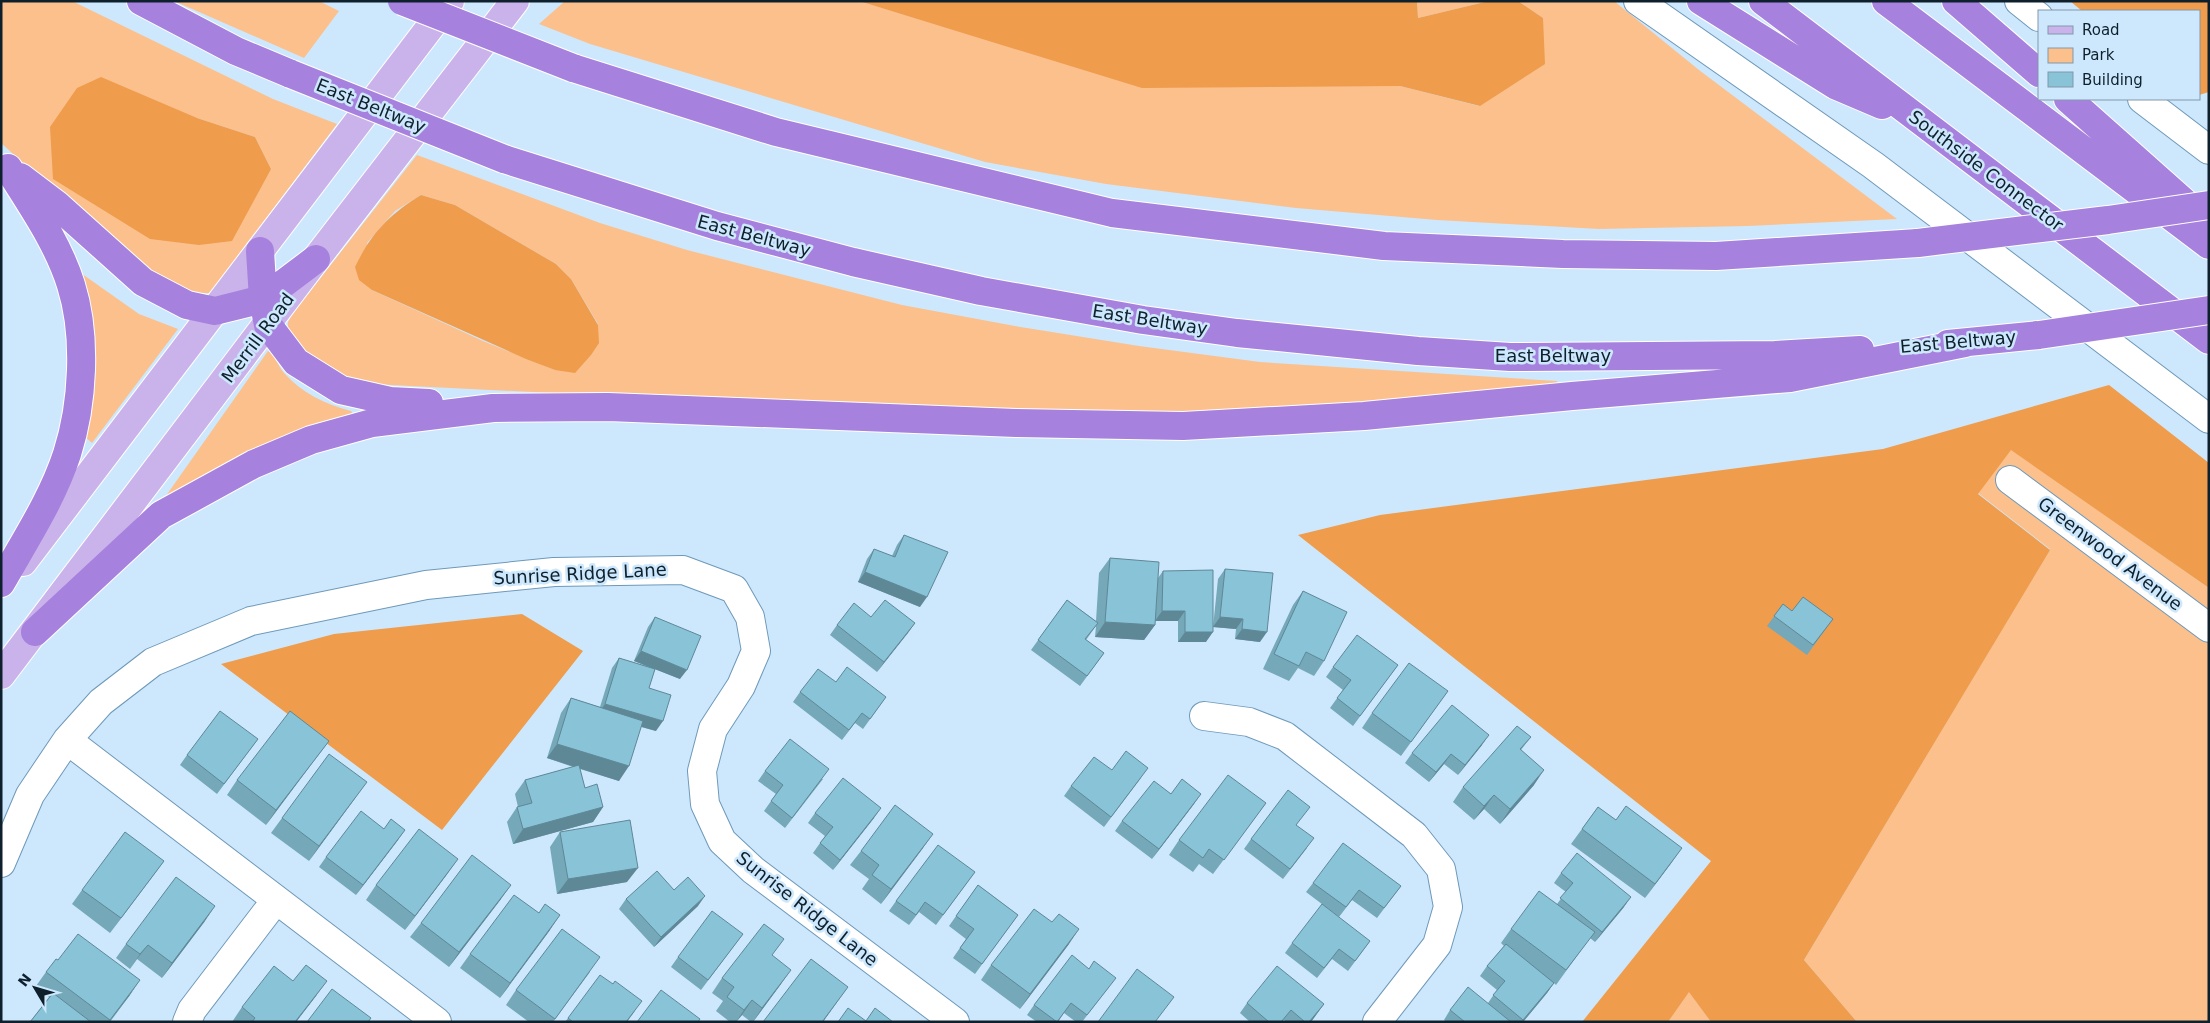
<svg xmlns="http://www.w3.org/2000/svg" width="2210" height="1023" viewBox="0 0 2210 1023" font-family="'DejaVu Sans',sans-serif">
  <style>
    .green { fill: #fcc08d; fill-rule: evenodd }
    .forest { fill: #ef9c4c }
    .lines { fill: none; stroke-linecap: round; stroke-linejoin: round }
    .minor-casing { stroke: #6e99b9; stroke-width: 30 }
    .major-casing { stroke: #fff; stroke-width: 30 }
    .highway-casing { stroke: #fff; stroke-width: 30 }
    .minor { stroke: #fff; stroke-width: 28 }
    .major { stroke: #cab3eb; stroke-width: 28 }
    .highway { stroke: #a781de; stroke-width: 28 }
    .highway-bridge-casing { stroke: #fff; stroke-width: 30; stroke-linecap: butt }
    .highway-bridge { stroke: #a781de; stroke-width: 28 }
    .wall { fill: #75a8b9 }
    .shaded-wall { fill: #5f8896 }
    .building { fill: #88c3d7; stroke: #5f8896 }
    .labels { text-anchor: middle; stroke-width: 5; stroke-linejoin: round; paint-order: stroke }
    .street-label { font-size: 18px; fill: #0e202c; stroke: #cde8fd }
  </style>
  <rect width="100%" height="100%" fill="#cde8fd"/>
  <path class="green" d="M 1,1 L 72,1 L 273,99 L 337,124 L 210,293 L 188,293 L 139,268 L 1,143 ZM 197,118 L 255,137 L 271,169 Z
    M 174,1 L 319,1 L 339,11 L 304,58 Z
    M 565,1 L 859,1 L 952,29 L 1287,86 L 1400,86 L 1479,106 L 1543,18 L 1518,1 L 1614,1 L 1699,70 L 1897,219 L 1748,226 L 1599,229 L 1437,220 L 1296,208 L 1106,184 L 985,162 L 590,44 L 539,24 Z
    M 1417,1 L 1489,1 L 1418,18 Z
    M 417,155 L 600,223 L 687,250 L 902,305 L 1015,326 L 1139,346 L 1260,362 L 1557,381 L 1560,388 L 1196,414 L 793,405 L 351,383 L 313,364 L 288,330 L 288,322 L 293,313 ZM 421,195 L 455,205 L 556,264 L 571,279 L 598,324 L 555,370 L 483,341 L 372,290 L 367,243 L 395,211 Z
    M 78,271 L 139,314 L 178,329 L 92,443 L 84,436 Z
    M 268,351 C 275,355 278,366 284,373 C 302,393 325,404 351,411 L 353,414 C 279,432 228,462 163,500 Z
    M 2011,449 L 2209,588 L 2209,1022 L 1857,1022 L 1804,960 L 2050,549 L 1978,493 Z
    M 1689,991 L 1711,1022 L 1668,1022 Z"/>
  <path class="forest" d="M 859,1 L 1417,1 L 1418,18 L 1489,1 L 1518,1 L 1543,18 L 1545,64 L 1480,106 L 1400,86 L 1142,88 Z
    M 2070,1 L 2209,1 L 2209,92 L 2199,95 L 2199,11 L 2082,11 Z
    M 101,77 L 197,118 L 255,137 L 271,169 L 232,241 L 199,245 L 150,239 L 53,179 L 50,127 L 77,88 Z
    M 421,195 L 455,205 L 556,264 L 571,279 L 598,325 L 599,343 L 591,355 L 575,373 L 555,370 L 526,359 L 372,290 L 359,280 L 355,267 C 372,232 389,215 421,195 Z
    M 2109,385 L 2209,463 L 2209,588 L 2011,450 L 1978,494 L 2050,550 L 1804,960 L 1857,1022 L 1711,1022 L 1689,992 L 1668,1022 L 1582,1022 L 1711,861 L 1298,535 L 1380,515 L 1883,449 Z
    M 522,614 L 583,651 L 442,830 L 221,664 L 334,634 Z"/>
  <g class="lines">
    <g class="minor-casing">
      <path id="minor" d="M 1638,1 L 1873,165 L 2209,419
        M 2019,1 L 2039,17
        M 2142,99 L 2209,150
        M 2010,480 L 2209,628
        M 1204,716 L 1249,722 L 1285,736 L 1414,835 L 1441,869 L 1448,907 L 1437,945 L 1377,1022
        M 67,740 L 437,1022
        M 1,863 L 30,795 L 67,740 L 101,702 L 153,662 L 251,621 L 426,585 L 554,572 L 683,570 L 734,589 L 750,617 L 756,651 L 741,686 L 713,729 L 702,771 L 705,804 L 722,841 L 753,870 L 955,1022
        M 187,1022 L 192,1010 L 276,900"/>
    </g>
    <g class="major-casing">
      <path id="major" d="M 23,562 L 450,1
        M 1,675 L 316,259 L 515,1"/>
    </g>
    <g class="highway-casing">
      <path id="highway" d="M 141,1 L 236,51 L 291,74
        M 1701,1 L 1835,85 L 1882,105
        M 1763,1 L 2209,340
        M 1886,1 L 2209,245
        M 1956,1 L 2039,73
        M 573,68 L 776,132 L 1112,213 L 1384,246 L 1563,254 L 1716,256 L 1918,243
        M 2068,99 L 2204,220
        M 504,159 L 717,226 L 853,262 L 981,291 L 1143,320 L 1237,333 L 1418,351 L 1510,357 L 1775,355 L 1860,350
        M 20,177 L 57,205 L 143,282 L 187,305 L 215,311 L 263,299 L 316,259
        M 260,251 L 263,299 L 268,325 L 296,362 L 341,390 L 390,401 L 429,403
        M 1948,344 L 2039,335
        M 1,583 C 24,542 52,500 67,454 C 83,404 87,336 71,285 C 58,243 31,205 8,168
        M 35,632 L 161,515 L 254,464 L 311,440 L 372,423 L 493,408 L 608,407 L 1016,423 L 1183,426 L 1364,416 L 1572,396 L 1790,378 L 1965,343"/>
    </g>
    <use href="#minor" class="minor"/>
    <use href="#major" class="major"/>
    <use href="#highway" class="highway"/>
    <g class="highway-bridge-casing">
      <path id="highway-bridge" d="M 402,1 L 573,68
        M 291,74 L 504,159
        M 1918,243 L 2108,220 L 2209,205
        M 2039,335 L 2209,310"/>
    </g>
    <use href="#highway-bridge" class="highway-bridge"/>
  </g>
  <path class="wall" d="M 904,535 L 920,607 L 858,582 L 867,559 L 874,549 L 892,556 L 897,545 Z
    M 1110,558 L 1158,578 L 1163,571 L 1206,642 L 1178,642 L 1178,621 L 1155,621 L 1155,612 L 1155,625 L 1144,640 L 1095,637 L 1096,626 L 1086,640 L 1104,653 L 1080,686 L 1031,650 L 1067,600 L 1096,621 L 1099,573 Z
    M 1225,569 L 1260,642 L 1235,639 L 1236,629 L 1213,627 L 1218,579 Z
    M 1303,591 L 1324,661 L 1314,676 L 1298,668 L 1289,681 L 1263,669 L 1293,605 Z
    M 1783,604 L 1792,611 L 1833,619 L 1807,655 L 1767,626 Z
    M 655,617 L 680,679 L 655,669 L 649,688 L 656,731 L 641,727 L 619,781 L 580,769 L 585,788 L 603,807 L 593,822 L 513,844 L 507,822 L 517,807 L 518,807 L 515,794 L 525,780 L 573,767 L 547,758 L 561,713 L 571,698 L 600,707 L 612,668 L 619,658 L 649,667 L 634,661 L 648,627 Z
    M 871,617 L 915,623 L 877,672 L 830,635 L 837,625 Z
    M 1398,665 L 1353,726 L 1330,708 L 1343,690 L 1326,677 L 1333,667 Z
    M 1448,691 L 1401,756 L 1362,728 L 1372,713 Z
    M 800,692 L 886,697 L 863,729 L 855,723 L 842,740 L 793,702 Z
    M 1531,737 L 1521,750 L 1534,785 L 1500,824 L 1484,809 L 1474,820 L 1453,802 L 1463,787 Z
    M 258,739 L 217,794 L 180,765 L 187,755 Z
    M 329,741 L 266,825 L 227,795 L 237,780 Z
    M 1482,745 L 1458,775 L 1444,764 L 1429,782 L 1405,763 L 1412,753 Z
    M 1112,770 L 1141,778 L 1104,827 L 1064,796 L 1071,786 Z
    M 765,771 L 823,779 L 785,828 L 764,811 L 776,794 L 758,781 Z
    M 1171,794 L 1194,804 L 1152,859 L 1115,831 L 1122,821 Z
    M 356,797 L 309,861 L 271,833 L 282,818 Z
    M 1266,803 L 1213,874 L 1199,864 L 1193,872 L 1169,855 L 1179,840 Z
    M 1598,807 L 1672,862 L 1645,898 L 1571,844 Z
    M 815,813 L 874,818 L 833,870 L 813,853 L 825,836 L 808,823 Z
    M 384,829 L 398,840 L 356,895 L 319,867 L 326,857 Z
    M 560,832 L 627,882 L 557,894 L 550,847 Z
    M 1251,839 L 1307,848 L 1283,879 L 1244,849 Z
    M 923,848 L 881,904 L 862,889 L 869,879 L 850,865 L 861,851 Z
    M 164,861 L 110,933 L 72,904 L 82,890 Z
    M 975,872 L 936,925 L 919,912 L 909,925 L 889,911 L 896,901 Z
    M 448,873 L 405,930 L 366,900 L 376,885 Z
    M 1561,873 L 1624,907 L 1595,942 L 1590,938 L 1556,985 L 1554,983 L 1547,993 L 1523,1022 L 1446,1022 L 1444,1020 L 1450,1010 L 1488,1003 L 1497,990 L 1480,976 L 1487,966 L 1504,946 L 1501,943 L 1511,929 L 1557,904 L 1566,892 L 1554,883 Z
    M 1313,883 L 1401,886 L 1377,918 L 1352,900 L 1339,917 L 1306,892 Z
    M 978,885 L 1018,915 L 975,974 L 953,958 L 966,939 L 949,926 Z
    M 501,899 L 449,967 L 410,937 L 421,923 Z
    M 626,899 L 698,906 L 654,947 L 619,909 Z
    M 539,913 L 550,930 L 500,998 L 460,968 L 470,954 Z
    M 205,921 L 162,978 L 137,959 L 130,969 L 116,958 L 126,944 Z
    M 1052,922 L 1069,944 L 1020,1009 L 981,980 L 991,965 Z
    M 743,934 L 701,990 L 671,967 L 678,957 Z
    M 1370,941 L 1348,971 L 1332,959 L 1317,978 L 1285,953 L 1292,943 Z
    M 773,956 L 781,984 L 753,1022 L 751,1022 L 742,1015 L 736,1022 L 730,1022 L 716,1011 L 723,1001 L 712,993 L 722,978 Z
    M 58,960 L 130,995 L 110,1022 L 30,1022 L 49,997 L 36,986 L 46,972 Z
    M 590,972 L 553,1022 L 529,1022 L 506,1005 L 516,990 Z
    M 293,981 L 316,996 L 296,1022 L 232,1022 L 242,1007 Z
    M 1109,987 L 1082,1022 L 1076,1022 L 1064,1013 L 1058,1022 L 1037,1022 L 1027,1015 L 1034,1005 Z
    M 1247,1003 L 1324,1004 L 1311,1022 L 1286,1022 L 1284,1020 L 1282,1022 L 1250,1022 L 1240,1013 Z
    M 635,1011 L 627,1022 L 565,1022 L 568,1018 Z"/>
  <path class="shaded-wall" d="M 865,572 L 927,597 L 920,607 L 858,582 Z
    M 1162,611 L 1185,611 L 1178,621 L 1155,621 Z
    M 1220,617 L 1243,619 L 1236,629 L 1213,627 Z
    M 1105,622 L 1155,625 L 1144,640 L 1095,637 Z
    M 915,623 L 908,633 L 877,672 L 884,662 Z
    M 1242,629 L 1267,632 L 1260,642 L 1235,639 Z
    M 1185,632 L 1213,632 L 1206,642 L 1178,642 Z
    M 641,651 L 687,670 L 680,679 L 634,661 Z
    M 605,704 L 663,721 L 656,731 L 598,714 Z
    M 1489,735 L 1482,745 L 1458,775 L 1465,765 Z
    M 329,741 L 318,755 L 266,825 L 276,810 Z
    M 557,744 L 629,766 L 619,781 L 547,758 Z
    M 1451,754 L 1444,764 L 1429,782 L 1436,772 Z
    M 1544,770 L 1534,785 L 1500,824 L 1510,809 Z
    M 367,782 L 356,797 L 309,861 L 319,846 Z
    M 1201,794 L 1194,804 L 1152,859 L 1159,849 Z
    M 1494,795 L 1484,809 L 1474,820 L 1484,806 Z
    M 603,807 L 593,822 L 513,844 L 523,829 Z
    M 881,808 L 874,818 L 833,870 L 840,860 Z
    M 405,830 L 398,840 L 356,895 L 363,885 Z
    M 933,834 L 923,848 L 881,904 L 891,889 Z
    M 1682,848 L 1672,862 L 1645,898 L 1655,884 Z
    M 458,859 L 448,873 L 405,930 L 415,916 Z
    M 164,861 L 153,876 L 110,933 L 121,918 Z
    M 638,868 L 627,882 L 557,894 L 568,879 Z
    M 511,885 L 501,899 L 449,967 L 459,952 Z
    M 705,896 L 698,906 L 654,947 L 661,937 Z
    M 1631,897 L 1624,907 L 1595,942 L 1602,932 Z
    M 215,906 L 205,921 L 162,978 L 172,963 Z
    M 560,915 L 550,930 L 500,998 L 510,983 Z
    M 1079,929 L 1069,944 L 1020,1009 L 1030,994 Z
    M 148,945 L 137,959 L 130,969 L 140,954 Z
    M 791,970 L 781,984 L 753,1022 L 762,1008 Z
    M 140,980 L 130,995 L 109,1022 Z
    M 327,981 L 316,996 L 296,1022 L 295,1022 Z
    M 1554,983 L 1547,993 L 1523,1022 L 1522,1022 Z
    M 848,987 L 823,1022 L 822,1022 Z
    M 752,1000 L 742,1015 L 736,1022 L 744,1010 Z
    M 1324,1004 L 1311,1022 L 1309,1022 Z"/>
  <path class="building" d="M 904,535 L 948,552 L 927,597 L 865,572 L 874,549 L 895,557 Z
    M 1110,558 L 1159,562 L 1155,625 L 1105,622 Z
    M 1225,569 L 1273,573 L 1267,632 L 1242,629 L 1243,619 L 1220,617 Z
    M 1213,570 L 1213,632 L 1185,632 L 1185,611 L 1162,611 L 1163,571 Z
    M 1303,591 L 1347,612 L 1324,661 L 1306,652 L 1299,666 L 1274,654 Z
    M 1803,597 L 1833,619 L 1813,645 L 1774,616 L 1783,604 L 1792,611 Z
    M 885,600 L 915,623 L 884,662 L 837,625 L 854,603 L 871,617 Z
    M 1067,600 L 1098,623 L 1085,639 L 1104,653 L 1087,676 L 1038,640 Z
    M 655,617 L 701,636 L 687,670 L 641,651 Z
    M 1357,635 L 1398,665 L 1360,716 L 1337,698 L 1351,680 L 1333,667 Z
    M 619,658 L 655,669 L 649,688 L 671,695 L 663,721 L 605,704 Z
    M 1409,663 L 1448,691 L 1411,742 L 1372,713 Z
    M 847,667 L 886,697 L 870,719 L 862,713 L 849,730 L 800,692 L 818,669 L 836,682 Z
    M 571,698 L 643,721 L 629,766 L 557,744 Z
    M 1452,705 L 1489,735 L 1465,765 L 1451,754 L 1436,772 L 1412,753 Z
    M 220,711 L 258,739 L 224,784 L 187,755 Z
    M 290,711 L 329,741 L 276,810 L 237,780 Z
    M 1517,726 L 1531,737 L 1520,749 L 1544,770 L 1510,809 L 1494,795 L 1484,806 L 1463,787 Z
    M 790,739 L 829,769 L 792,818 L 771,801 L 783,785 L 765,771 Z
    M 1126,751 L 1148,768 L 1111,817 L 1071,786 L 1094,757 L 1112,770 Z
    M 329,754 L 367,782 L 319,846 L 282,818 Z
    M 579,765 L 585,788 L 597,784 L 603,807 L 523,829 L 517,807 L 532,803 L 525,780 Z
    M 1228,775 L 1266,803 L 1224,860 L 1209,849 L 1203,858 L 1179,840 Z
    M 843,778 L 881,808 L 840,860 L 820,843 L 833,827 L 815,813 Z
    M 1182,779 L 1201,794 L 1159,849 L 1122,821 L 1154,781 L 1171,794 Z
    M 1288,790 L 1310,807 L 1296,825 L 1314,838 L 1290,869 L 1251,839 Z
    M 895,805 L 933,834 L 891,889 L 872,875 L 879,865 L 861,851 Z
    M 1626,806 L 1682,848 L 1655,884 L 1582,829 L 1598,807 L 1616,820 Z
    M 361,811 L 384,829 L 391,819 L 405,830 L 363,885 L 326,857 Z
    M 630,820 L 638,868 L 568,879 L 560,832 Z
    M 419,829 L 458,859 L 415,916 L 376,885 Z
    M 125,832 L 164,861 L 121,918 L 82,890 Z
    M 1343,843 L 1401,886 L 1384,908 L 1359,890 L 1346,907 L 1313,883 Z
    M 938,845 L 975,872 L 943,915 L 925,902 L 916,915 L 896,901 Z
    M 1577,853 L 1631,897 L 1602,932 L 1560,898 L 1573,883 L 1561,873 Z
    M 472,855 L 511,885 L 459,952 L 421,923 Z
    M 657,871 L 674,890 L 688,877 L 705,896 L 661,937 L 626,899 Z
    M 176,877 L 215,906 L 172,963 L 148,945 L 140,954 L 126,944 Z
    M 978,885 L 1018,915 L 982,964 L 960,948 L 974,929 L 956,916 Z
    M 1539,891 L 1595,932 L 1566,970 L 1511,929 Z
    M 514,895 L 539,913 L 545,904 L 560,915 L 510,983 L 470,954 Z
    M 1322,904 L 1370,941 L 1355,961 L 1339,949 L 1324,968 L 1292,943 Z
    M 1034,909 L 1052,922 L 1059,914 L 1079,929 L 1030,994 L 991,965 Z
    M 712,911 L 743,934 L 708,980 L 678,957 Z
    M 764,924 L 784,939 L 772,955 L 791,970 L 762,1008 L 752,1000 L 744,1010 L 727,997 L 734,987 L 722,978 Z
    M 562,929 L 600,957 L 555,1019 L 516,990 Z
    M 78,934 L 140,980 L 110,1020 L 46,972 L 56,959 L 58,960 Z
    M 1506,944 L 1554,983 L 1523,1020 L 1493,995 L 1505,981 L 1487,966 Z
    M 1072,955 L 1089,969 L 1094,961 L 1116,978 L 1087,1015 L 1071,1003 L 1057,1022 L 1034,1005 Z
    M 811,959 L 848,987 L 822,1022 L 763,1022 Z
    M 306,965 L 327,981 L 295,1022 L 252,1022 L 255,1018 L 242,1007 L 274,966 L 293,981 Z
    M 1277,966 L 1324,1004 L 1309,1022 L 1305,1022 L 1291,1010 L 1281,1022 L 1269,1022 L 1247,1003 Z
    M 1137,969 L 1174,997 L 1155,1022 L 1098,1022 Z
    M 600,975 L 613,984 L 615,981 L 642,1001 L 626,1022 L 573,1022 L 568,1018 Z
    M 1468,987 L 1511,1022 L 1465,1022 L 1450,1010 Z
    M 332,989 L 371,1018 L 368,1022 L 307,1022 Z
    M 661,990 L 700,1019 L 698,1022 L 637,1022 Z
    M 53,993 L 91,1022 L 30,1022 Z
    M 848,1008 L 866,1021 L 875,1008 L 893,1022 L 838,1022 Z"/>
  <g class="labels">
    <g class="street-label">
      <text transform="translate(371 106) rotate(22)" y="6">East Beltway</text>
      <text transform="translate(1986 171) rotate(37)" y="6">Southside Connector</text>
      <text transform="translate(754 236) rotate(15)" y="6">East Beltway</text>
      <text transform="translate(1150 320) rotate(9)" y="6">East Beltway</text>
      <text transform="translate(258 338) rotate(-53)" y="6">Merrill Road</text>
      <text transform="translate(1958 342) rotate(-5)" y="6">East Beltway</text>
      <text x="1553" y="362">East Beltway</text>
      <text transform="translate(2110 554) rotate(37)" y="6">Greenwood Avenue</text>
      <text transform="translate(580 574) rotate(-3)" y="6">Sunrise Ridge Lane</text>
      <text transform="translate(807 909) rotate(38)" y="6">Sunrise Ridge Lane</text>
    </g>
  </g>
  <rect width="2210" height="1023" fill="none" stroke="#0e202c" stroke-width="5"/>
  <rect x="2038" y="10" width="162" height="90" fill="#cde8fd" stroke="#8198a9"/>
  <rect x="2048" y="26" width="25" height="8" fill="#cab3eb" stroke="#8198a9"/>
  <text x="2082" y="35" font-size="15" fill="#0e202c">Road</text>
  <rect x="2048" y="48" width="25" height="15" fill="#fcc08d" stroke="#8198a9"/>
  <text x="2082" y="60" font-size="15" fill="#0e202c">Park</text>
  <rect x="2048" y="72" width="25" height="15" fill="#88c3d7" stroke="#8198a9"/>
  <text x="2082" y="85" font-size="15" fill="#0e202c">Building</text>
  <g transform="translate(35 988) rotate(308)" stroke="#cde8fd" stroke-width="4" paint-order="stroke">
  <path d="M0-4L9 19L0 12L-9 19Z" fill="#0e202c"/>
  <text y="-8" font-size="14" font-weight="bold" text-anchor="middle" fill="#0e202c">N</text>
  </g>
</svg>
